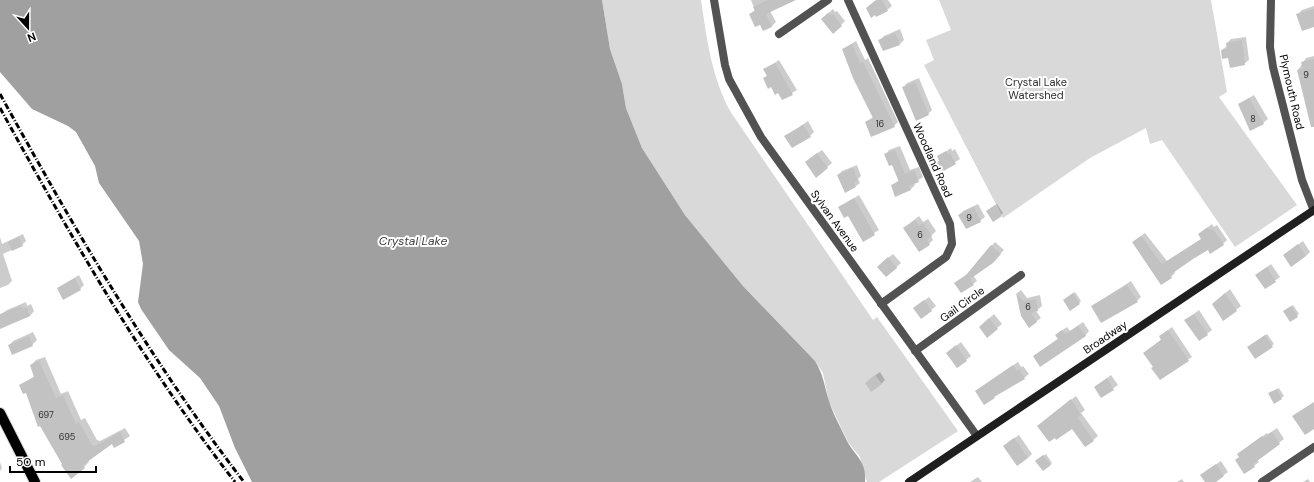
<svg xmlns="http://www.w3.org/2000/svg" width="1314" height="482" viewBox="0 0 1314 482" font-family="'DM Sans',sans-serif">
  <style>
    .green { fill: #d9d9d9 }
    .water { fill: #a0a0a0 }
    .shadow { fill: #0003 }
    .building { fill: #c2c2c2 }
    .lines { fill: none; stroke-linecap: round; stroke-linejoin: round }
    .primary-casing { stroke: #dbdbdb; stroke-width: 12 }
    .street { stroke: #525252; stroke-width: 8 }
    .secondary { stroke: #1f1f1f; stroke-width: 8 }
    .primary { stroke: #000; stroke-width: 10 }
    .rail { stroke: #000; stroke-width: 3; stroke-dasharray: 6 2 1 2; stroke-linecap: butt }
    .labels { text-anchor: middle; stroke-width: 4; stroke-linejoin: round; paint-order: stroke }
    .number-label { font-size: 9px; fill: #303030 }
    .park-label { font-size: 11px; fill: #303030; stroke: #fff }
    .street-label { font-size: 11px; fill: #000; stroke: #fff }
    .water-label { font-size: 12px; font-style: italic; fill: #414141; stroke: #fff }
  </style>
  <rect width="100%" height="100%" fill="#fff"/>
  <path class="green" d="M 602,0 L 701,0 C 707,39 711,75 730,111 L 873,320 L 877,317 L 958,431 L 879,482 L 867,482 L 860,457 L 848,442 L 829,402 L 823,373 L 815,361 L 743,286 L 685,215 L 642,148 L 626,108 L 622,84 L 610,49 Z
    M 939,0 L 1211,0 L 1227,92 L 1219,97 L 1297,205 L 1235,247 L 1162,140 L 1150,144 L 1146,128 L 1090,158 L 1003,218 L 924,65 L 934,60 L 926,40 L 951,30 Z"/>
  <path class="water" d="M 0,0 L 602,0 L 610,49 L 622,84 L 626,108 L 642,148 L 685,215 L 743,286 L 815,361 C 824,376 824,385 829,401 C 833,414 841,428 847,441 C 855,456 867,461 865,482 L 252,482 L 235,448 L 219,406 L 200,378 L 169,350 L 141,309 L 138,302 L 143,264 L 139,241 L 99,183 L 95,166 L 76,132 L 68,126 L 32,109 L 0,72 Z"/>
  <path class="shadow" d="M 751,0 L 793,0 L 770,11 L 776,22 L 772,26 L 761,24 L 750,14 L 755,10 Z
    M 877,0 L 888,0 L 892,6 L 887,10 L 867,8 Z
    M 1314,6 L 1314,26 L 1297,15 L 1302,10 Z
    M 833,9 L 835,12 L 837,11 L 845,21 L 841,25 L 826,15 Z
    M 900,29 L 904,40 L 900,44 L 883,49 L 880,40 L 884,36 Z
    M 1246,37 L 1249,60 L 1244,64 L 1222,50 L 1227,46 L 1227,43 L 1231,39 Z
    M 856,41 L 865,60 L 868,58 L 898,122 L 894,126 L 866,122 L 873,117 L 843,49 Z
    M 1314,56 L 1314,114 L 1298,70 L 1306,58 Z
    M 779,60 L 797,90 L 782,99 L 778,92 L 764,78 L 768,75 L 765,69 Z
    M 919,78 L 932,110 L 928,114 L 903,88 L 907,83 Z
    M 1254,95 L 1268,119 L 1263,123 L 1239,104 Z
    M 808,121 L 814,132 L 810,136 L 786,136 Z
    M 900,146 L 910,170 L 919,167 L 923,177 L 914,183 L 915,185 L 910,190 L 892,185 L 899,180 L 892,164 L 885,155 L 889,150 Z
    M 951,148 L 952,151 L 955,149 L 960,159 L 941,171 L 936,163 L 940,160 L 938,157 Z
    M 822,150 L 832,163 L 816,176 L 810,158 Z
    M 857,165 L 861,176 L 858,179 L 860,183 L 856,186 L 838,175 L 842,171 Z
    M 859,195 L 879,230 L 863,240 L 848,214 L 840,207 Z
    M 978,204 L 985,217 L 980,221 L 959,215 L 963,211 Z
    M 997,204 L 1003,213 L 1001,215 L 987,211 Z
    M 919,216 L 923,222 L 928,219 L 936,231 L 931,236 L 933,240 L 929,244 L 904,228 Z
    M 1212,224 L 1214,227 L 1217,225 L 1227,240 L 1223,244 L 1208,248 L 1174,271 L 1175,273 L 1171,277 L 1138,238 L 1145,233 L 1167,261 L 1202,239 L 1203,231 Z
    M 23,234 L 26,241 L 22,245 L 3,254 L 12,281 L 8,285 L 0,288 L 0,237 L 2,244 Z
    M 1303,241 L 1310,252 L 1306,256 L 1284,255 Z
    M 995,242 L 1004,250 L 996,258 L 973,275 L 977,281 L 973,284 L 955,283 L 969,273 Z
    M 893,254 L 901,263 L 887,276 L 882,263 Z
    M 1271,264 L 1280,277 L 1265,288 L 1256,275 Z
    M 79,275 L 84,285 L 80,289 L 58,288 Z
    M 1131,281 L 1141,297 L 1137,301 L 1092,306 Z
    M 1230,289 L 1241,306 L 1224,319 L 1213,304 Z
    M 1021,290 L 1027,298 L 1040,295 L 1042,306 L 1036,311 L 1041,318 L 1029,327 L 1022,316 L 1017,293 Z
    M 1075,292 L 1081,301 L 1079,303 L 1066,298 Z
    M 929,297 L 936,306 L 921,318 L 919,304 Z
    M 26,302 L 27,306 L 31,304 L 34,311 L 30,316 L 0,328 L 0,315 L 7,310 Z
    M 1293,305 L 1299,314 L 1290,321 L 1286,310 Z
    M 1199,310 L 1212,330 L 1199,340 L 1186,320 Z
    M 994,314 L 1002,324 L 987,336 L 984,323 Z
    M 1083,322 L 1089,331 L 1085,336 L 1034,356 L 1059,338 L 1057,335 L 1061,331 L 1067,327 L 1070,331 Z
    M 1172,327 L 1192,357 L 1160,378 L 1154,366 L 1144,353 L 1162,339 L 1160,336 Z
    M 33,332 L 37,340 L 32,345 L 9,346 L 13,341 Z
    M 1267,334 L 1274,344 L 1255,358 L 1250,346 Z
    M 961,342 L 971,356 L 957,367 L 947,353 Z
    M 45,357 L 61,394 L 68,391 L 81,420 L 85,418 L 97,440 L 100,441 L 125,428 L 130,436 L 114,447 L 112,442 L 88,460 L 89,462 L 84,467 L 64,464 L 41,425 L 39,426 L 26,392 L 20,386 L 35,376 L 31,365 L 36,360 Z
    M 1018,362 L 1021,367 L 1023,366 L 1029,374 L 1024,378 L 998,393 L 976,391 Z
    M 880,372 L 885,380 L 881,384 L 870,379 Z
    M 1111,375 L 1118,385 L 1101,397 L 1095,387 Z
    M 1279,388 L 1284,396 L 1275,402 L 1270,393 Z
    M 1076,396 L 1085,410 L 1081,413 L 1098,436 L 1093,440 L 1072,428 L 1043,422 Z
    M 1277,428 L 1284,439 L 1257,459 L 1259,462 L 1245,473 L 1238,454 L 1267,433 L 1268,434 Z
    M 1019,435 L 1032,454 L 1028,458 L 1008,442 Z
    M 1046,454 L 1052,463 L 1050,465 L 1038,459 Z
    M 1221,461 L 1228,472 L 1214,482 L 1206,482 L 1206,471 Z
    M 0,462 L 2,468 L 0,471 Z
    M 978,477 L 982,482 L 970,482 Z
    M 1182,479 L 1184,482 L 1177,482 Z
    M 1308,479 L 1310,482 L 1303,482 Z"/>
  <path class="building" d="M 768,0 L 796,0 L 766,14 L 772,27 L 763,31 L 760,25 L 755,27 L 749,14 L 755,11 L 753,7 Z
    M 876,0 L 882,0 L 888,11 L 876,17 L 875,15 L 871,18 L 866,8 Z
    M 1314,9 L 1314,27 L 1302,31 L 1296,14 Z
    M 828,13 L 831,16 L 833,14 L 842,26 L 833,34 L 821,19 Z
    M 895,33 L 900,45 L 883,51 L 878,40 Z
    M 1242,40 L 1245,65 L 1230,68 L 1228,58 L 1222,59 L 1221,50 L 1227,49 L 1226,43 Z
    M 852,44 L 860,63 L 863,62 L 895,127 L 871,137 L 865,122 L 873,118 L 853,78 L 842,49 Z
    M 1314,59 L 1314,127 L 1311,127 L 1297,70 L 1303,69 L 1301,62 Z
    M 775,63 L 793,95 L 782,100 L 778,93 L 775,95 L 771,87 L 768,89 L 763,78 L 767,76 L 763,69 Z
    M 915,82 L 929,115 L 916,121 L 902,87 Z
    M 1249,98 L 1264,124 L 1250,131 L 1238,104 Z
    M 803,125 L 811,137 L 792,148 L 784,136 Z
    M 895,150 L 905,174 L 914,170 L 919,182 L 909,186 L 911,190 L 895,197 L 891,185 L 899,182 L 892,165 L 889,166 L 884,154 Z
    M 946,151 L 948,154 L 950,153 L 956,164 L 940,173 L 935,163 L 939,161 L 937,156 Z
    M 817,153 L 828,168 L 816,178 L 805,162 Z
    M 853,168 L 858,181 L 854,182 L 856,187 L 845,193 L 837,175 Z
    M 854,198 L 875,235 L 863,242 L 848,216 L 844,218 L 838,207 Z
    M 995,205 L 1002,216 L 993,222 L 986,211 Z
    M 974,207 L 981,222 L 966,229 L 958,215 Z
    M 915,220 L 919,226 L 923,223 L 932,236 L 927,240 L 930,245 L 919,252 L 903,228 Z
    M 1208,227 L 1210,230 L 1213,229 L 1224,245 L 1210,254 L 1208,250 L 1193,259 L 1170,275 L 1172,278 L 1161,285 L 1132,242 L 1141,236 L 1162,264 L 1201,239 L 1198,234 Z
    M 19,237 L 23,246 L 12,251 L 8,242 Z
    M 1298,244 L 1306,256 L 1291,267 L 1283,255 Z
    M 991,245 L 1001,254 L 993,263 L 970,279 L 974,285 L 961,293 L 954,283 L 966,275 Z
    M 888,257 L 897,268 L 886,277 L 877,267 Z
    M 1267,267 L 1276,282 L 1265,289 L 1255,275 Z
    M 75,278 L 81,290 L 63,300 L 57,288 Z
    M 1127,285 L 1138,302 L 1101,323 L 1091,306 Z
    M 1016,293 L 1023,301 L 1036,299 L 1038,311 L 1031,313 L 1037,322 L 1029,328 L 1021,316 Z
    M 1073,293 L 1080,304 L 1070,311 L 1063,300 Z
    M 1225,293 L 1237,311 L 1223,321 L 1212,304 Z
    M 924,300 L 932,311 L 921,319 L 913,308 Z
    M 21,306 L 23,309 L 27,307 L 30,316 L 0,329 L 0,314 Z
    M 1291,306 L 1298,317 L 1290,322 L 1283,311 Z
    M 1194,314 L 1208,335 L 1199,341 L 1184,320 Z
    M 989,318 L 998,329 L 987,338 L 979,327 Z
    M 1078,326 L 1086,336 L 1040,367 L 1033,356 L 1058,339 L 1055,335 L 1062,330 L 1065,334 Z
    M 1168,330 L 1189,361 L 1160,380 L 1151,368 L 1153,367 L 1143,353 L 1161,340 L 1159,336 Z
    M 1265,335 L 1273,347 L 1255,359 L 1247,347 Z
    M 29,336 L 33,346 L 12,355 L 8,345 Z
    M 956,345 L 967,361 L 957,368 L 946,353 Z
    M 39,361 L 56,398 L 63,395 L 76,424 L 79,422 L 92,445 L 95,446 L 120,432 L 125,442 L 114,448 L 112,444 L 83,465 L 85,468 L 71,479 L 61,465 L 62,464 L 40,426 L 38,427 L 26,393 L 23,394 L 19,385 L 34,377 L 30,365 Z
    M 1013,365 L 1017,371 L 1019,369 L 1025,379 L 994,397 L 995,398 L 984,405 L 975,391 Z
    M 875,375 L 882,384 L 871,392 L 865,383 Z
    M 1107,378 L 1114,390 L 1101,398 L 1094,387 Z
    M 1277,389 L 1282,399 L 1274,404 L 1268,393 Z
    M 1071,399 L 1081,415 L 1077,417 L 1094,441 L 1085,447 L 1072,429 L 1056,440 L 1055,438 L 1049,442 L 1037,426 Z
    M 1314,402 L 1314,429 L 1305,435 L 1292,416 Z
    M 1272,432 L 1280,444 L 1253,464 L 1255,467 L 1244,474 L 1235,460 L 1239,457 L 1237,454 L 1262,436 L 1264,438 Z
    M 1014,438 L 1028,458 L 1017,466 L 1003,446 Z
    M 1043,455 L 1051,465 L 1043,471 L 1035,461 Z
    M 1216,464 L 1224,476 L 1216,482 L 1205,482 L 1200,475 Z"/>
  <g class="lines">
    <g class="primary-casing">
      <path id="primary" d="M 0,413 L 35,482"/>
    </g>
    <path class="street" d="M 714,0 L 725,65 L 729,79 L 761,137 L 977,436
      M 848,0 L 950,224 L 952,244 L 946,257 L 881,304
      M 1271,0 L 1270,47 L 1273,67 L 1302,180 L 1314,211
      M 779,34 L 828,0
      M 915,351 L 1021,275
      M 1262,482 L 1314,447"/>
    <path class="secondary" d="M 909,482 L 1314,210"/>
    <use href="#primary" class="primary"/>
    <path class="rail" d="M 0,94 C 74,228 150,360 244,482
      M 0,108 C 71,237 144,365 235,482"/>
  </g>
  <g class="labels">
    <g class="number-label">
      <text x="1306" y="78">9</text>
      <text x="1253" y="122">8</text>
      <text x="880" y="127">16</text>
      <text x="969" y="221">9</text>
      <text x="920" y="238">6</text>
      <text x="1028" y="310">6</text>
      <text x="46" y="418">697</text>
      <text x="67" y="440">695</text>
    </g>
    <g class="park-label">
      <text x="1036" y="86">Crystal Lake<tspan x="1036" dy="13">Watershed</tspan></text>
    </g>
    <g class="street-label">
      <text transform="translate(1292 92) rotate(77)" y="4">Plymouth Road</text>
      <text transform="translate(933 160) rotate(66)" y="4">Woodland Road</text>
      <text transform="translate(835 221) rotate(54)" y="4">Sylvan Avenue</text>
      <text transform="translate(962 304) rotate(-36)" y="4">Gail Circle</text>
      <text transform="translate(1105 337) rotate(-34)" y="4">Broadway</text>
    </g>
    <g class="water-label">
      <text x="413" y="245">Crystal Lake</text>
    </g>
  </g>
  <g transform="translate(28 28) rotate(159)" stroke="#ffffff" stroke-width="3" paint-order="stroke">
  <path d="M0-3L7 15L0 10L-7 15Z" fill="#000000"/>
  <text y="-6" font-size="11" font-weight="bold" text-anchor="middle" fill="#000000">N</text>
  </g>
  <path d="M10 466v6h86v-6" fill="none" stroke="#000000" stroke-width="2"/>
  <text x="16" y="466" font-size="12" fill="#000000" stroke="#ffffff" stroke-width="3" paint-order="stroke">50 m</text>
</svg>
